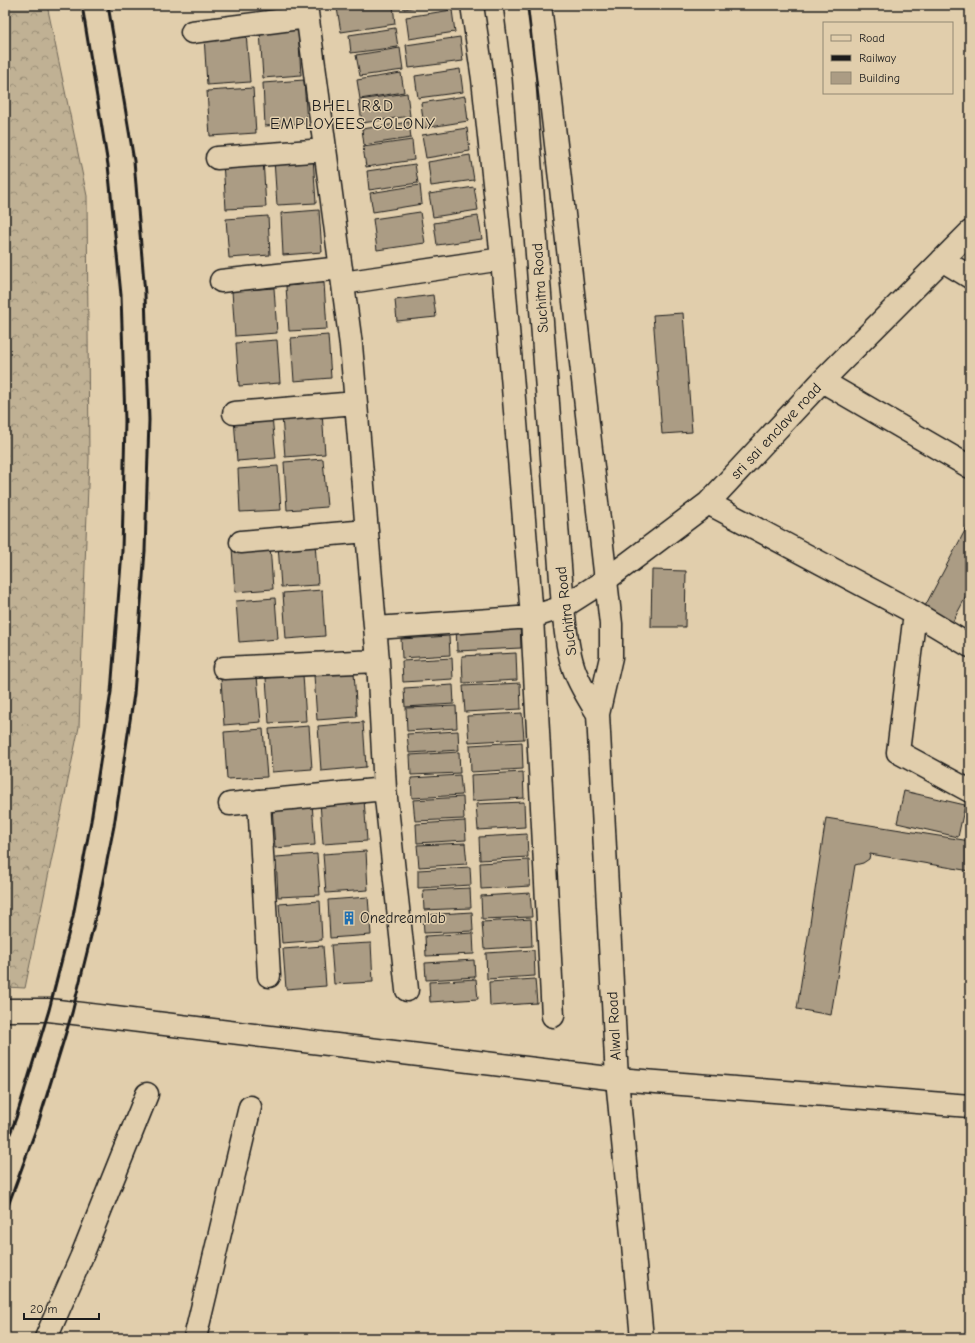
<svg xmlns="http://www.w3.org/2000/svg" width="975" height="1343" viewBox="0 0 975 1343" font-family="'Comic Neue',sans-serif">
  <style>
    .forest { fill: url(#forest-crowns); stroke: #6e6658 }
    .building { fill: #ab9c84; stroke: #1c1c1c }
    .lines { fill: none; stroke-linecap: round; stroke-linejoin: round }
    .minor-casing { stroke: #1c1c1c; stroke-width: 25 }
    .major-casing { stroke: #1c1c1c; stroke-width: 25 }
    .minor { stroke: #e1ceac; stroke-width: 22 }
    .major { stroke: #e1ceac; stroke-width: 22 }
    .rail { stroke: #1c1c1c; stroke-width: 3 }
    .labels { text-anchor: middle; stroke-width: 3; stroke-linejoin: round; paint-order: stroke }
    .street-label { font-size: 15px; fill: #1c1c1c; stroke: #e1ceac }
    .poi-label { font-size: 15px; fill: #1c1c1c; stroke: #e1ceac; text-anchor: start }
    .neighbourhood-label { font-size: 16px; letter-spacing: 1px; fill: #1c1c1c; stroke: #e1ceac }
  </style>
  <defs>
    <pattern id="forest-crowns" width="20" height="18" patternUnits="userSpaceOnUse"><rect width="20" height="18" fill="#c0b194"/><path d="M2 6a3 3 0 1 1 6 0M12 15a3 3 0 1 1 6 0" fill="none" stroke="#9b8f78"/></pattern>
  </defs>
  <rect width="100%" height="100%" fill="#e1ceac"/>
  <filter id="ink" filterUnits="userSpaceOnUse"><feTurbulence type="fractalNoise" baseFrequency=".025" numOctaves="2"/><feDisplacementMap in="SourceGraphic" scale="8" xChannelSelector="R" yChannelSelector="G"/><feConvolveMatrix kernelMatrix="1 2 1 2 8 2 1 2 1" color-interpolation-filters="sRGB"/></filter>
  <g filter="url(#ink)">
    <path class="forest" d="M 5,5 L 47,5 L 87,196 L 89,459 L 79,727 L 25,988 L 5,987 Z"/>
    <path class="building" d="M 360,5 L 393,5 L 395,24 L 341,32 L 337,8 Z
      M 403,5 L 430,5 L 404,9 Z
      M 452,10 L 455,32 L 409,39 L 406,17 Z
      M 298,28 L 301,75 L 263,78 L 260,31 Z
      M 395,28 L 398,47 L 351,53 L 349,35 Z
      M 246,33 L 250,82 L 207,85 L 204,36 Z
      M 460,37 L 463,61 L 409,68 L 406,45 Z
      M 400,48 L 403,70 L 360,76 L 356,55 Z
      M 460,69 L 463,92 L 418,98 L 415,76 Z
      M 401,73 L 404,92 L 360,99 L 357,80 Z
      M 304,80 L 307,123 L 265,126 L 263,83 Z
      M 253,88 L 256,133 L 210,136 L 207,91 Z
      M 407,93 L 410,116 L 362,123 L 359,100 Z
      M 465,96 L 468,121 L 424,128 L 421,103 Z
      M 409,122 L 411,138 L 364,145 L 362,129 Z
      M 467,128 L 470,151 L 426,158 L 422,135 Z
      M 412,140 L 414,160 L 366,167 L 363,147 Z
      M 470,155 L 474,180 L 431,186 L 428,162 Z
      M 313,157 L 316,203 L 277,205 L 274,160 Z
      M 263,159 L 266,207 L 226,209 L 223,162 Z
      M 415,164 L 418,183 L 369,190 L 367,171 Z
      M 420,185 L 422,204 L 373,212 L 370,193 Z
      M 474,187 L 478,210 L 433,217 L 429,194 Z
      M 319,210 L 322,252 L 283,255 L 281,213 Z
      M 420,212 L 425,243 L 377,250 L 373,219 Z
      M 268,216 L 270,255 L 229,258 L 226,219 Z
      M 478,216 L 482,239 L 437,245 L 434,223 Z
      M 324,283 L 327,329 L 289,331 L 286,286 Z
      M 274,288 L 277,333 L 235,336 L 232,291 Z
      M 433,295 L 436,317 L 397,321 L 395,300 Z
      M 683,313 L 692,432 L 662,434 L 653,315 Z
      M 328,335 L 331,378 L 294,381 L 291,338 Z
      M 277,340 L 280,383 L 239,386 L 236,343 Z
      M 322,413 L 325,454 L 285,457 L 282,416 Z
      M 272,416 L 276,458 L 237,461 L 234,418 Z
      M 323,459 L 327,507 L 287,510 L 284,462 Z
      M 278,466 L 281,510 L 240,512 L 238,469 Z
      M 970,521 L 970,589 L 952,623 L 924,608 Z
      M 315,543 L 318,585 L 281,587 L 278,545 Z
      M 270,545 L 273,589 L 235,592 L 232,548 Z
      M 652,570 L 686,571 L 685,627 L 651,627 Z
      M 322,590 L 325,636 L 286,639 L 283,593 Z
      M 275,598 L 278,639 L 239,642 L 236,601 Z
      M 520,622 L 521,648 L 457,651 L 456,626 Z
      M 449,636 L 450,655 L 402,658 L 401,639 Z
      M 516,653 L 517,680 L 463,683 L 462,656 Z
      M 452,658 L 453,679 L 403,682 L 402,661 Z
      M 354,672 L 357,717 L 317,720 L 314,675 Z
      M 303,675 L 306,721 L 269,723 L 266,678 Z
      M 257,676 L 261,722 L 224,725 L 221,679 Z
      M 520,683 L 521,709 L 465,712 L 463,686 Z
      M 453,685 L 454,704 L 405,707 L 404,688 Z
      M 456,706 L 457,728 L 407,731 L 406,708 Z
      M 522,713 L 524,739 L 469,742 L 467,716 Z
      M 363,722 L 366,767 L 321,771 L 318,726 Z
      M 309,726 L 312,769 L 272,772 L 269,729 Z
      M 263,729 L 267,777 L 227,779 L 224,732 Z
      M 458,731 L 459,750 L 409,753 L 407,734 Z
      M 522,742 L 523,769 L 471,772 L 470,745 Z
      M 459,752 L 460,773 L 411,775 L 410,755 Z
      M 523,772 L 524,798 L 472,801 L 471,775 Z
      M 460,775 L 462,795 L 412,798 L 411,778 Z
      M 904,791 L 965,805 L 958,837 L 897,823 Z
      M 463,797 L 464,819 L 415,821 L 413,800 Z
      M 364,799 L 367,841 L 323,844 L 320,802 Z
      M 524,802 L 525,827 L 478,830 L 476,804 Z
      M 312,803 L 315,845 L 275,848 L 272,806 Z
      M 826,818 L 970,841 L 970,871 L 870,854 L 869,859 L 863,863 L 855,865 L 831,1015 L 797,1009 Z
      M 465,821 L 466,840 L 417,843 L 416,824 Z
      M 527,834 L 528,857 L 480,860 L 479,837 Z
      M 465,843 L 467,864 L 419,867 L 417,845 Z
      M 366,851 L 368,890 L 326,893 L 323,854 Z
      M 317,854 L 320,895 L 278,897 L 276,857 Z
      M 529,860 L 530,886 L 481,889 L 480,863 Z
      M 470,867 L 471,885 L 418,888 L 418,870 Z
      M 470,888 L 471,908 L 424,910 L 423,890 Z
      M 530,893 L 532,917 L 482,919 L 481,896 Z
      M 368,897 L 371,935 L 330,938 L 328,900 Z
      M 320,901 L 322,940 L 282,943 L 279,904 Z
      M 472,912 L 473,931 L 424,933 L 423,915 Z
      M 531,919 L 532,946 L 484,949 L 482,922 Z
      M 473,933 L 474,954 L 426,956 L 425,936 Z
      M 371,943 L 373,982 L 334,984 L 331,945 Z
      M 323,946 L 326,986 L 286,989 L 283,949 Z
      M 534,950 L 535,976 L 487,979 L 486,953 Z
      M 474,960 L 475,977 L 426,980 L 425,963 Z
      M 476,979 L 478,999 L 430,1002 L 429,982 Z
      M 535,979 L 537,1003 L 490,1006 L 489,982 Z"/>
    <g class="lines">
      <g class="minor-casing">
        <path id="minor" d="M 306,5 L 351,345 L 378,661 L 385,789 L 407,990
          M 472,5 L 483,79 L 502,259 L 517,434 L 532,617 L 553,1016
          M 192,32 L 307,17
          M 217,158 L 325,150
          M 942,260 L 970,277
          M 221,281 L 341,268
          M 343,283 L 502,259
          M 822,381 L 970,467
          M 234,413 L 356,403
          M 708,503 L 915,613 L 970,646
          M 241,542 L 367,531
          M 915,613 L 898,752 L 970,791
          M 376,628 L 532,617 L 563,607 L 607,579 L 708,503 L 822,381 L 970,232
          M 224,668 L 378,661
          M 259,801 L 269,976
          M 230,804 L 385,789
          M 5,1010 L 49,1010 L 617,1079 L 970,1106
          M 46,1338 L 81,1258 L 147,1094
          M 195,1338 L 250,1107"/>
      </g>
      <g class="major-casing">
        <path id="major" d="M 515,5 L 524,78 L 563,607 C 565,627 567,647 573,666 C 578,683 589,699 598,714
          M 540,5 L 611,624 L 611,657 L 598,714 L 617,1079 L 642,1338"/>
      </g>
      <use href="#minor" class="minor"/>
      <use href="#major" class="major"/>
      <path class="rail" d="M 5,1147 L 16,1118 L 49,1010 L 73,916 L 91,821 L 111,692 L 122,551 L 125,421 L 121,295 L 108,165 L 82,5
        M 5,1214 L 38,1124 L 72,1013 L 95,920 L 114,826 L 134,694 L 145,551 L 149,420 L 145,294 L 134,161 L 108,5"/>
    </g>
  </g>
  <defs>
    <g id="building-bare" transform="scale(1.08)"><path d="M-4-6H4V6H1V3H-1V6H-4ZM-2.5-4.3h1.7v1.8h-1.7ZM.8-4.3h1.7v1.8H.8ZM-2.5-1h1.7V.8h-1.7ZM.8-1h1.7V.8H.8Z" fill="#1f6fb2" stroke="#e1ceac" stroke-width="2.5" paint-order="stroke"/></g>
  </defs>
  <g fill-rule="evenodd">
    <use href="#building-bare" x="349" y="918"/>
  </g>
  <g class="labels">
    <g class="street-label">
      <text transform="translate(540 288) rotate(-94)" y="5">Suchitra Road</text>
      <text transform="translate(776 431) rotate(-47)" y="5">sri sai enclave road</text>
      <text transform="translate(566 611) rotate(-97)" y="5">Suchitra Road</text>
      <text transform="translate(614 1026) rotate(-93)" y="5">Alwal Road</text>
    </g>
    <g class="poi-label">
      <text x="360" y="923">Onedreamlab</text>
    </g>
    <g class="neighbourhood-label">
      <text x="353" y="111">BHEL R&amp;D<tspan x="353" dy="18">EMPLOYEES COLONY</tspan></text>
    </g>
  </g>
  <rect width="975" height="1343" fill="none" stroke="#e1ceac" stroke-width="20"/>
  <rect x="10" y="10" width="955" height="1323" fill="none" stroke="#1c1c1c" stroke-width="1.5" filter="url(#ink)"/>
  <rect x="823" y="22" width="130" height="72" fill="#e1ceac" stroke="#928772"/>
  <rect x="831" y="35" width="20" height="6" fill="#e1ceac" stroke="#928772"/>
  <text x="859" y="42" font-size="12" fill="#1c1c1c">Road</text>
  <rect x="831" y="55" width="20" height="6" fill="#1c1c1c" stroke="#928772"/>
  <text x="859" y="62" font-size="12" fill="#1c1c1c">Railway</text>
  <rect x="831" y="72" width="20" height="12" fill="#ab9c84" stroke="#928772"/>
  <text x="859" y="82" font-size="12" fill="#1c1c1c">Building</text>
  <path d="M24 1313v6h75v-6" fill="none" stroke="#1c1c1c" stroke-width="2"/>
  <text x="30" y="1313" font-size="12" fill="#1c1c1c" stroke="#e1ceac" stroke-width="3" paint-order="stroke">20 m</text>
</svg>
